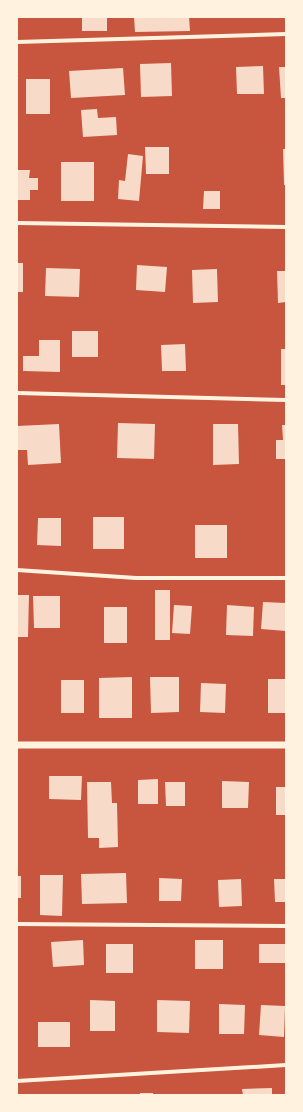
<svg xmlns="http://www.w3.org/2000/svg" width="303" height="1112" viewBox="0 0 303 1112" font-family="Raleway,sans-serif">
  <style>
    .building { fill: #f7dbc8 }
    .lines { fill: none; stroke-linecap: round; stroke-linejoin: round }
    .minor { stroke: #fff3e0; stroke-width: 4 }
    .tertiary { stroke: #fff3e0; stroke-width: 7 }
  </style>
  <rect width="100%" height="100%" fill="#c8553d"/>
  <path class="building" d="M 82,17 L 107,17 L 107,31 L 82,31 Z
    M 134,17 L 189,17 L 190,31 L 135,32 Z
    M 171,63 L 172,96 L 141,97 L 140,64 Z
    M 263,66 L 264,94 L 237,94 L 236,67 Z
    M 279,67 L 286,67 L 286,98 L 281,98 Z
    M 123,68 L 125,95 L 71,98 L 69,71 Z
    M 26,79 L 50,79 L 50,114 L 26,114 Z
    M 97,109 L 98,118 L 116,117 L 117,135 L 83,137 L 81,110 Z
    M 145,147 L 169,147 L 169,174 L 146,174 Z
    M 283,149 L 286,149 L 286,185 L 284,185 Z
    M 128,154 L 143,156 L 139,201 L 118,199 L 119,180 L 125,181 Z
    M 61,162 L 94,162 L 94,201 L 61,201 Z
    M 17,170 L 30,170 L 29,178 L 38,178 L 38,190 L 30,190 L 30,200 L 17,200 Z
    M 204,191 L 220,191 L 220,209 L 203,209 Z
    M 17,263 L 23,263 L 23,292 L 17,292 Z
    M 137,265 L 167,267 L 165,292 L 136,290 Z
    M 46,268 L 80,269 L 79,297 L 45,296 Z
    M 217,269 L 218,302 L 193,303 L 192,270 Z
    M 277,271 L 286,271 L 286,302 L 278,303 Z
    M 72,331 L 98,331 L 98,357 L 72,357 Z
    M 39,340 L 60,340 L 60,372 L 23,371 L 23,356 L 39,356 Z
    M 185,344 L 186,371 L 162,371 L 161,345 Z
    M 281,349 L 286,349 L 286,385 L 281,385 Z
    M 118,423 L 155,424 L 154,459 L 117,458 Z
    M 59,424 L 61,463 L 28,465 L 27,450 L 17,450 L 17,426 Z
    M 213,424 L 238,424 L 239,464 L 213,465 Z
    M 282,425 L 286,425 L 286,459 L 276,459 L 276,440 L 283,440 Z
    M 93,517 L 124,517 L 124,549 L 93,549 Z
    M 38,518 L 61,518 L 61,546 L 37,545 Z
    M 195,525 L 227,525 L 227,558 L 195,558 Z
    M 155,590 L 170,590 L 170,640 L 155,640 Z
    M 17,595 L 29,595 L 28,637 L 17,637 Z
    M 33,596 L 60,596 L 60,628 L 34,628 Z
    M 263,602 L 286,603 L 286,631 L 261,629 Z
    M 174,605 L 192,606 L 190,634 L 172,633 Z
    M 227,605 L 254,607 L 253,636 L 226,635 Z
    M 104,607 L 127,607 L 127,643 L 104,643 Z
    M 132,677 L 132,718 L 99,718 L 99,678 Z
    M 150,677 L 179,677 L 179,712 L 151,713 Z
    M 268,679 L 286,679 L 286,713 L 268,713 Z
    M 61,680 L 84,680 L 84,713 L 61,713 Z
    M 201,683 L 226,684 L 225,713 L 200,712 Z
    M 49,776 L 82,776 L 81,800 L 49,799 Z
    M 158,779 L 158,804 L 138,804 L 138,780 Z
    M 222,781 L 249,782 L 248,808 L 222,808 Z
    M 87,782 L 111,782 L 112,803 L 117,803 L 118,847 L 99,848 L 99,838 L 88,838 Z
    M 165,782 L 185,782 L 185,806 L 166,806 Z
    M 276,787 L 286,787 L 286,815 L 276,815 Z
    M 126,873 L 127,903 L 82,904 L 81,874 Z
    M 40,875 L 63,875 L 62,916 L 40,915 Z
    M 17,876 L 21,876 L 21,898 L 17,898 Z
    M 159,878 L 182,879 L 181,901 L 159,901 Z
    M 241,879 L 242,906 L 219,907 L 218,880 Z
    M 274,879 L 286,879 L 286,902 L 275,902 Z
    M 83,940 L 84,965 L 53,967 L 51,942 Z
    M 195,940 L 223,940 L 223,969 L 195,969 Z
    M 106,944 L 133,944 L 133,973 L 106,973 Z
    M 259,944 L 286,944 L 286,963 L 259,963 Z
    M 90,1000 L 115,1001 L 115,1031 L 90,1031 Z
    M 157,1000 L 190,1001 L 189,1033 L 157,1032 Z
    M 219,1004 L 245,1005 L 244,1034 L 219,1034 Z
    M 261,1005 L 285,1006 L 284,1037 L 259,1035 Z
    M 38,1022 L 70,1022 L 70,1047 L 38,1047 Z
    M 272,1088 L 272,1095 L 243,1095 L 242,1089 Z
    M 140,1093 L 153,1093 L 153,1095 L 140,1095 Z"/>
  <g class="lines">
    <path class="minor" d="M 17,42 L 286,34
      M 17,223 L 286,227
      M 17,393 L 286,400
      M 17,570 L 136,578 L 286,578
      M 17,924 L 286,926
      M 17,1081 L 286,1065"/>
    <path class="tertiary" d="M 17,745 L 286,745"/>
  </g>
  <rect width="303" height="1112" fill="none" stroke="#fff3e0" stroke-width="36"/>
</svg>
